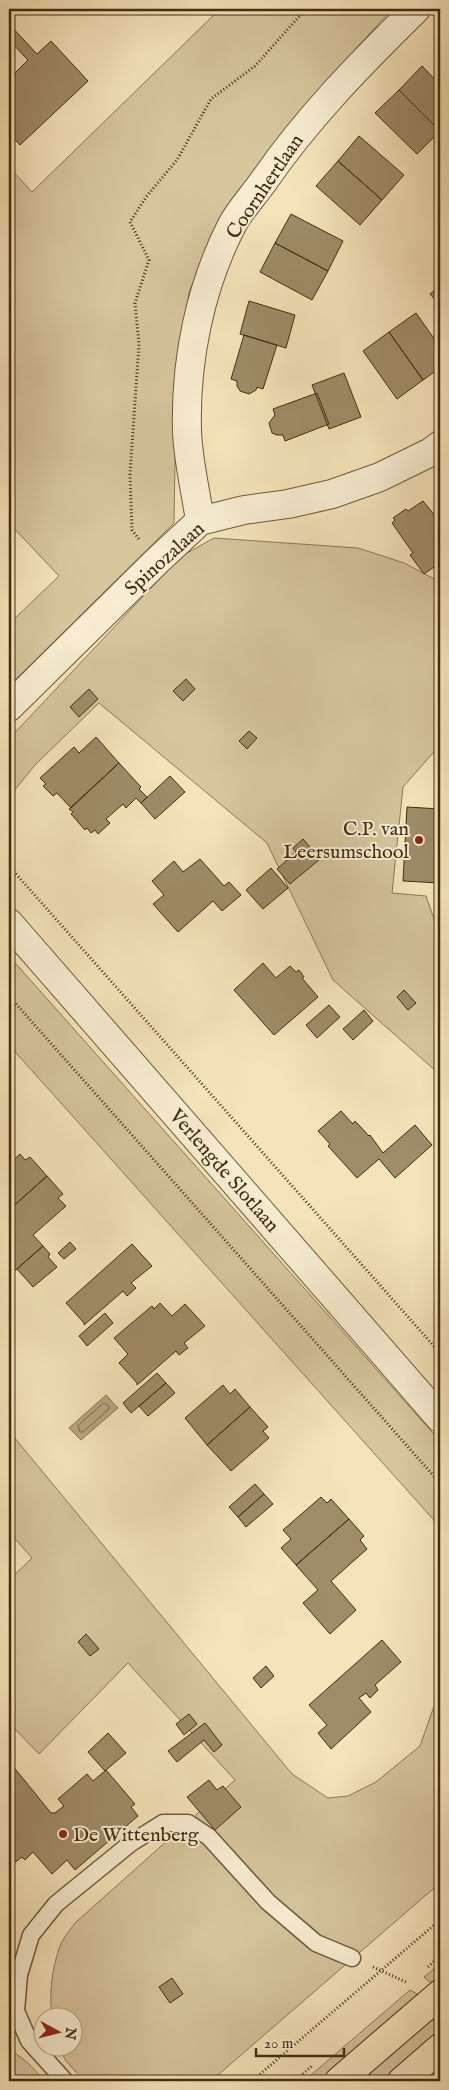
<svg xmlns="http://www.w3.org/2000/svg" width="449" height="2090" viewBox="0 0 449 2090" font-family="'IM FELL English',serif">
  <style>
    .green { fill: #d6c59d; stroke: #8c7858 }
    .water { fill: #b8a581; stroke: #887555 }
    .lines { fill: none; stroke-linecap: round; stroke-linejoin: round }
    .shore { stroke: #7c684a; stroke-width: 1 }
    .building { fill: #9f8c69; stroke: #412c12 }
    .service-casing { stroke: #6e5a3c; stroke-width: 19 }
    .minor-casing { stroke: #6e5a3c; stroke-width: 30 }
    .primary-casing { stroke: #412c12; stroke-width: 30 }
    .path { stroke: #412c12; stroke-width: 3; stroke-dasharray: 1 2.5; stroke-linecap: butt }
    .service { stroke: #f8edd2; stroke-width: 16 }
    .minor { stroke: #f8edd2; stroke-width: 28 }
    .primary { stroke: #f5e4ba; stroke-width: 28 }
    .poi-dot { fill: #8f2418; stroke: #f8edd2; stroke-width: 2 }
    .labels { text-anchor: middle; stroke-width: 4; stroke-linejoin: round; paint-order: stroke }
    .street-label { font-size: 20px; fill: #412c12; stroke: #f8edd2 }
    .poi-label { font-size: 20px; fill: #412c12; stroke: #f8edd2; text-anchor: end }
  </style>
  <rect width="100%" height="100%" fill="#f5e4ba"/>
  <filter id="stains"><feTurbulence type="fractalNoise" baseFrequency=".004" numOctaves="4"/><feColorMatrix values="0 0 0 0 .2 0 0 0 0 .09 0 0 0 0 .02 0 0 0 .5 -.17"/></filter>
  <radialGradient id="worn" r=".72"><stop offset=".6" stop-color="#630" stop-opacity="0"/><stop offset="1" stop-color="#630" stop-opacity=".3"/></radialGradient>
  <path class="green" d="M 220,9 L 392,9 L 296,115 L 227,206 L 189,292 L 176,401 L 174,523 L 9,686 L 9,624 L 59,576 L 9,523 L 9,167 L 32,192 Z
    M 214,538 L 358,548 L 404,563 L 440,582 L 440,745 L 403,787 L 392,893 L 426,896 L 440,936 L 440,1072 L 437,1072 L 333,980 L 267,843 L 99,703 L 35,765 L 9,797 L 9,739 L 180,557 Z
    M 9,956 L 440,1441 L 440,1527 L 9,1045 Z
    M 9,1431 L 292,1774 L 328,1798 L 348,1796 L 376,1782 L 420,1746 L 440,1689 L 440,1883 L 211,2081 L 84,2081 L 66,2061 L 59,2048 L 72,2048 L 72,2018 L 52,2017 C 49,1995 52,1967 60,1946 C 63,1938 70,1930 75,1923 L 235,1780 L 128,1663 L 39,1754 L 10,1724 L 9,1725 L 9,1580 L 32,1558 L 9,1532 Z
    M 440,1964 L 440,1983 L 436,1987 L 424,1977 Z
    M 410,1990 L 424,1998 L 327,2081 L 304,2081 Z
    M 429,2016 L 440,2029 L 440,2038 L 389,2081 L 353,2081 Z
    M 9,2048 L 28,2063 L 45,2081 L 9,2081 Z"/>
  <path class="water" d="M 106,1395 L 118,1408 L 81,1440 L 69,1428 Z"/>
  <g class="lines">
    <path class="shore" d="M 104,1403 L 109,1406 L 109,1409 L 83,1432 L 80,1432 L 78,1426 Z"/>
  </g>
  <path class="building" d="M 9,24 L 37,54 L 51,41 L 88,81 L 20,145 L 9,133 L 9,73 L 12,76 L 28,60 L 9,40 Z
    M 422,66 L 440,85 L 440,131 L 399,90 Z
    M 399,90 L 440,131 L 417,154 L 375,113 Z
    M 359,136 L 404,175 L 382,200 L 338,161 Z
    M 338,161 L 382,200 L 360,225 L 316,186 Z
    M 291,214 L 343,241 L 328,271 L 275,243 Z
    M 275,243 L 328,271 L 312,300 L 260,272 Z
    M 440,286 L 440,305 L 430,294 Z
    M 249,301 L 295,315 L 286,348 L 240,334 Z
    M 416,313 L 440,347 L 440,368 L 423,380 L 389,332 Z
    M 389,332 L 423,380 L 397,399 L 363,351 Z
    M 244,335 L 277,345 L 263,389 L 257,387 L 256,390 L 249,394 L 240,391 L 237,386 L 237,381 L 231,379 Z
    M 344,373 L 361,417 L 329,429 L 312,385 Z
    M 317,393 L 329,424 L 285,441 L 283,435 L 277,435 L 272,433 L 269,423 L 275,415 L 273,409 Z
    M 423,501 L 440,522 L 440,563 L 424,574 L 410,555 L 413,553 L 392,523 L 395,520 L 393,518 L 406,509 L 408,511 Z
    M 186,679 L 195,689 L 183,701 L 173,691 Z
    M 89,689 L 98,699 L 79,717 L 70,707 Z
    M 249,731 L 257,738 L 247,749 L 239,741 Z
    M 96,737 L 119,763 L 71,808 L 57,793 L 53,796 L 43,786 L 46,784 L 40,778 L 74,747 L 79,753 Z
    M 119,763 L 141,787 L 139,789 L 147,797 L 141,803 L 136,798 L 126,808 L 123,804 L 106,819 L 110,823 L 98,834 L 95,830 L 91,833 L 87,828 L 85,830 L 71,814 L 73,812 L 69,809 Z
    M 170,776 L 185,792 L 155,819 L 141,803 Z
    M 407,807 L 440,809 L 440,883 L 403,881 Z
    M 303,839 L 320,859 L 290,884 L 277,869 L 296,852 L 293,848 Z
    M 200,859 L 224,886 L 229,882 L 241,895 L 222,911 L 213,901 L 178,932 L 153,904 L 164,895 L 152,881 L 174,861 L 183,872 Z
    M 271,868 L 288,888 L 263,909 L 246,890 Z
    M 263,963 L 276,978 L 290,966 L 296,972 L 299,970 L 304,977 L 302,978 L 318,997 L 274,1035 L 234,990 Z
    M 404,990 L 416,1003 L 408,1010 L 397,997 Z
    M 329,1005 L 340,1017 L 317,1038 L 306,1025 Z
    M 364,1010 L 373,1021 L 353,1040 L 343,1029 Z
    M 341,1111 L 353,1124 L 355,1121 L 369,1136 L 370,1135 L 383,1153 L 415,1125 L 432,1145 L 395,1178 L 379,1159 L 357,1178 L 328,1146 L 330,1144 L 318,1131 Z
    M 20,1154 L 25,1160 L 30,1157 L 47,1176 L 9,1210 L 9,1164 Z
    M 47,1176 L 63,1194 L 58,1198 L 66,1206 L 33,1235 L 43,1246 L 10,1275 L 9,1210 Z
    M 70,1242 L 76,1249 L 64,1259 L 58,1253 Z
    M 132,1244 L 152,1266 L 131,1283 L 136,1288 L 127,1296 L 123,1291 L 84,1325 L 84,1323 L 66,1303 Z
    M 43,1246 L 50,1254 L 48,1257 L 57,1267 L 33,1287 L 17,1269 Z
    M 160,1303 L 172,1316 L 185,1304 L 205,1326 L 184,1343 L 188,1348 L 179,1355 L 176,1351 L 137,1385 L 137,1383 L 119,1363 L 128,1354 L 114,1338 L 152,1306 L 154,1309 Z
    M 105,1313 L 113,1323 L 87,1346 L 79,1336 Z
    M 157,1373 L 166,1383 L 131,1413 L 123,1403 Z
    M 166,1383 L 175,1393 L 148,1416 L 139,1406 Z
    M 223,1385 L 230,1394 L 235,1389 L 250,1407 L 207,1445 L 185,1418 Z
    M 250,1407 L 268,1427 L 263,1431 L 269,1438 L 231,1471 L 207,1445 Z
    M 255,1484 L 264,1494 L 238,1517 L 229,1507 Z
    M 264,1494 L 273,1504 L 246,1527 L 238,1517 Z
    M 321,1497 L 327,1503 L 331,1499 L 349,1519 L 296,1565 L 281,1548 L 291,1539 L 283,1530 Z
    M 349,1519 L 364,1536 L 360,1540 L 367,1549 L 331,1581 L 356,1610 L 330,1634 L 303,1603 L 318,1590 L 296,1565 Z
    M 86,1634 L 99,1649 L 90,1656 L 78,1642 Z
    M 382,1640 L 401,1662 L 375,1685 L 378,1690 L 370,1698 L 366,1693 L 359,1698 L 371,1712 L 331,1749 L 318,1733 L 327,1725 L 309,1705 Z
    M 266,1666 L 274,1676 L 261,1688 L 253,1678 Z
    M 189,1714 L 197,1724 L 184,1735 L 176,1724 Z
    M 205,1723 L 222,1745 L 214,1752 L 204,1740 L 177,1762 L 168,1751 Z
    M 108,1733 L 126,1753 L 105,1771 L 88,1752 Z
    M 9,1764 L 12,1765 L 51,1813 L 55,1813 L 64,1806 L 58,1799 L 87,1774 L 93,1781 L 106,1770 L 135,1804 L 131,1807 L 138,1816 L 75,1870 L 67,1860 L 52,1874 L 33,1852 L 25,1860 L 22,1857 L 9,1867 Z
    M 209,1780 L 217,1790 L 223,1786 L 241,1807 L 215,1830 L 187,1797 Z
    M 172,1978 L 183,1994 L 170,2003 L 159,1987 Z"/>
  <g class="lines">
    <g class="service-casing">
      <path id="service" d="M 65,2081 L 29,2041 L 16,2011 L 19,1975 L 31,1935 L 56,1904 L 131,1843 L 163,1823 L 188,1823 L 209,1837 L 268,1902 L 316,1943 L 352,1958"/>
    </g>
    <g class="minor-casing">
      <path id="minor" d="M 200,521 C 196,492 188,461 187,431 C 185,361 200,287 232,225 C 240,210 253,196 263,182 C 307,118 361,63 416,9
        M 9,707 L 157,561 L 200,521 L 244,510 L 288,504 L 332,494 L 380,477 L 431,452 L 440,445
        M 9,923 L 440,1418"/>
    </g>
    <g class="primary-casing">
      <path id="primary" d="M 339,2081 L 440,1994
        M 402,2081 L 440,2048"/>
    </g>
    <path class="path" d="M 139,539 L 132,530 L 130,474 L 139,344 L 135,303 L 149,260 L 130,222 L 146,197 L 177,160 L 211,99 L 255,66 L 306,9
      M 9,866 L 440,1353
      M 9,996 L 440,1483
      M 373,1967 L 408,1983
      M 428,1967 L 440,1956
      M 252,2081 L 440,1920
      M 295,2081 L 313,2065"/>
    <use href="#service" class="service"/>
    <use href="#minor" class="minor"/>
    <use href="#primary" class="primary"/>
  </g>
  <g class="poi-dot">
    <circle cx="419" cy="840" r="5"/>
    <circle cx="63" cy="1834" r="5"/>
  </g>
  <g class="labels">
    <g class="street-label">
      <text transform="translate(264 186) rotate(-56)" y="7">Coornhertlaan</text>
      <text transform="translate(164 558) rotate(-42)" y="7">Spinozalaan</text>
      <text transform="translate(225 1170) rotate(49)" y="7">Verlengde Slotlaan</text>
    </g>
    <g class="poi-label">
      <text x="409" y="835">C.P. van<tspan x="409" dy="23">Leersumschool</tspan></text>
      <text x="73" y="1841" text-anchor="start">De Wittenberg</text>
    </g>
  </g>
  <rect width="449" height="2090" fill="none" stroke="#f5e4ba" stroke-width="30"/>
  <rect x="10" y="10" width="429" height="2070" fill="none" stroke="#412c12" stroke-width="2.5"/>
  <rect x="15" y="15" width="419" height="2060" fill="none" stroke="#412c12"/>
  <g transform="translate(58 2032) rotate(97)"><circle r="24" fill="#f8edd2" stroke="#afa085"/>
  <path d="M0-4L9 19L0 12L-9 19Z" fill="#8f2418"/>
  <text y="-8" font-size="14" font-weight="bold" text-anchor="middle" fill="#412c12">N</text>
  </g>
  <path d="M256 2048v8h88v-8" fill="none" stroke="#412c12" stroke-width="2.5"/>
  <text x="264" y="2048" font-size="15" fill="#412c12" stroke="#f8edd2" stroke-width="4" paint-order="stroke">20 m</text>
  <rect width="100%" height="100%" filter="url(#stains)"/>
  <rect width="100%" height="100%" fill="url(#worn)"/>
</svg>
